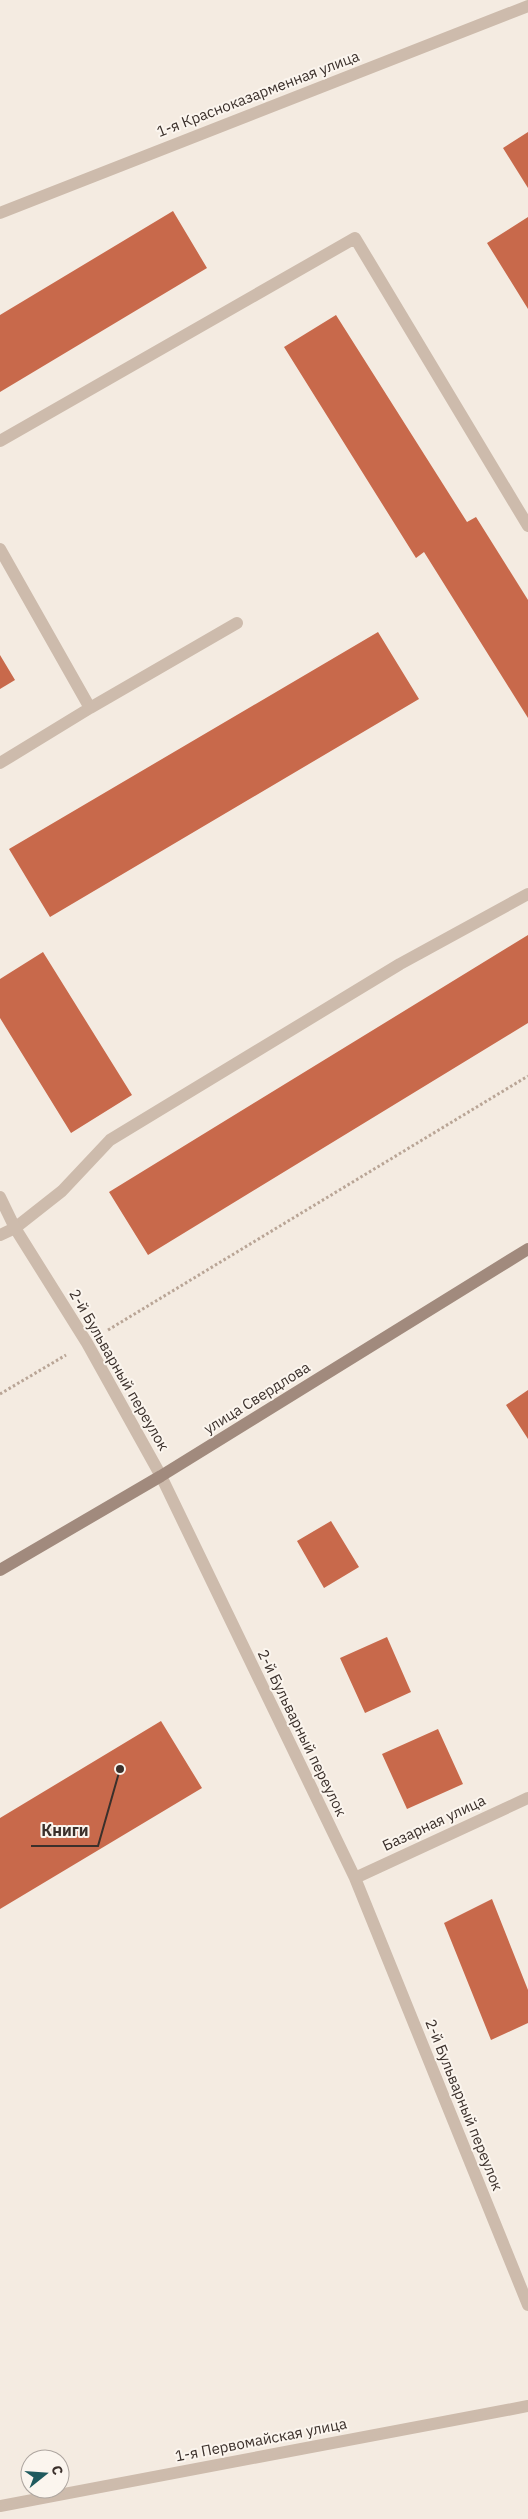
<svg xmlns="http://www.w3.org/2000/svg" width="528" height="2519" viewBox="0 0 528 2519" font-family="'IBM Plex Sans',sans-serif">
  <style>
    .building { fill: #c8694b }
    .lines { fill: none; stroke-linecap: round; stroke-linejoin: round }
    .path { stroke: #b9a596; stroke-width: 3; stroke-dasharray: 2.5 2.5; stroke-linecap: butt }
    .lane { stroke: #cdbbac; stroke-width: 12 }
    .street { stroke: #cdbbac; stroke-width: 12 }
    .secondary { stroke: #a18a7d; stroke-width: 12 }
    .labels { text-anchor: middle; stroke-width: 4; stroke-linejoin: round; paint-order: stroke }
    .street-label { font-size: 15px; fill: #3b302b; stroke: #fbf5ee }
    .leader { fill: none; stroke: #3b302b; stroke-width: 2 }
    .callout-dot { fill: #3b302b; stroke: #fbf5ee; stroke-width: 2 }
    .callout-label { font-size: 16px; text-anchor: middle; font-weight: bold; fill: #3b302b; stroke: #fbf5ee; stroke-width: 4; stroke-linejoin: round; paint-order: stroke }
  </style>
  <rect width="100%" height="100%" fill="#f4ebe1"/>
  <path class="building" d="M 528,132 L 528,188 L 503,148 Z
    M 173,211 L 207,268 L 0,392 L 0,315 Z
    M 528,217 L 528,309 L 487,243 Z
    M 336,315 L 467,522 L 476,517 L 528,600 L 528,718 L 424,552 L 416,558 L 284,347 Z
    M 378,632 L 419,699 L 50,917 L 9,849 Z
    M 0,655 L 15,680 L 0,689 Z
    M 528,935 L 528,1023 L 148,1255 L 109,1192 Z
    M 43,952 L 132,1095 L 71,1133 L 0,1018 L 0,979 Z
    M 528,1390 L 528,1439 L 506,1405 Z
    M 331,1521 L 359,1567 L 324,1588 L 297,1541 Z
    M 387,1637 L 411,1692 L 365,1713 L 340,1658 Z
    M 161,1721 L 202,1788 L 0,1909 L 0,1818 Z
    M 438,1729 L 463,1784 L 407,1809 L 382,1754 Z
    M 492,1899 L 528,1990 L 528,2023 L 491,2040 L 444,1923 Z"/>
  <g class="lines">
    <path class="path" d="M 108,1330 L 528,1076
      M 0,1394 L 66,1355"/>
    <path class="lane" d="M 0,441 L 355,238 L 528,526
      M 0,549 L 90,708 L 0,763
      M 90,708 L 237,623
      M 0,1235 L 15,1228 L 62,1191 L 110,1140 L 400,964 L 528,894"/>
    <path class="street" d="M 0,213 L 528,6
      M 0,1197 L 15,1228 L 87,1343 L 161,1476 L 355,1878 L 528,2305
      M 355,1878 L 528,1798
      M 0,2506 L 528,2406"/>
    <path class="secondary" d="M 0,1570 L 161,1476 L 528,1249"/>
  </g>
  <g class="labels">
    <g class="street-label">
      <text transform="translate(258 94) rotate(-21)" y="5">1-я Красноказарменная улица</text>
      <text transform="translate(119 1370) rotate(60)" y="5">2-й Бульварный переулок</text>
      <text transform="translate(257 1398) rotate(-32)" y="5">улица Свердлова</text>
      <text transform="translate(302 1733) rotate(64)" y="5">2-й Бульварный переулок</text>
      <text transform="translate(434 1823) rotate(-25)" y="5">Базарная улица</text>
      <text transform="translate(464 2105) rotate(68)" y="5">2-й Бульварный переулок</text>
      <text transform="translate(261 2440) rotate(-11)" y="5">1-я Первомайская улица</text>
    </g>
  </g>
  <path class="leader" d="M120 1769L98 1846H31"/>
  <circle class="callout-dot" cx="120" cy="1769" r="5"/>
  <g class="callout-label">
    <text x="65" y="1836">Книги</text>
  </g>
  <g transform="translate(45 2474) rotate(73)"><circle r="24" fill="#fbf5ee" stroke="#aea6a0"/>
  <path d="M0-4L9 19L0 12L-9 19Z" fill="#1f5a5e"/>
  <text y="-8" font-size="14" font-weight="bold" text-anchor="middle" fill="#3b302b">С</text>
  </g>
</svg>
